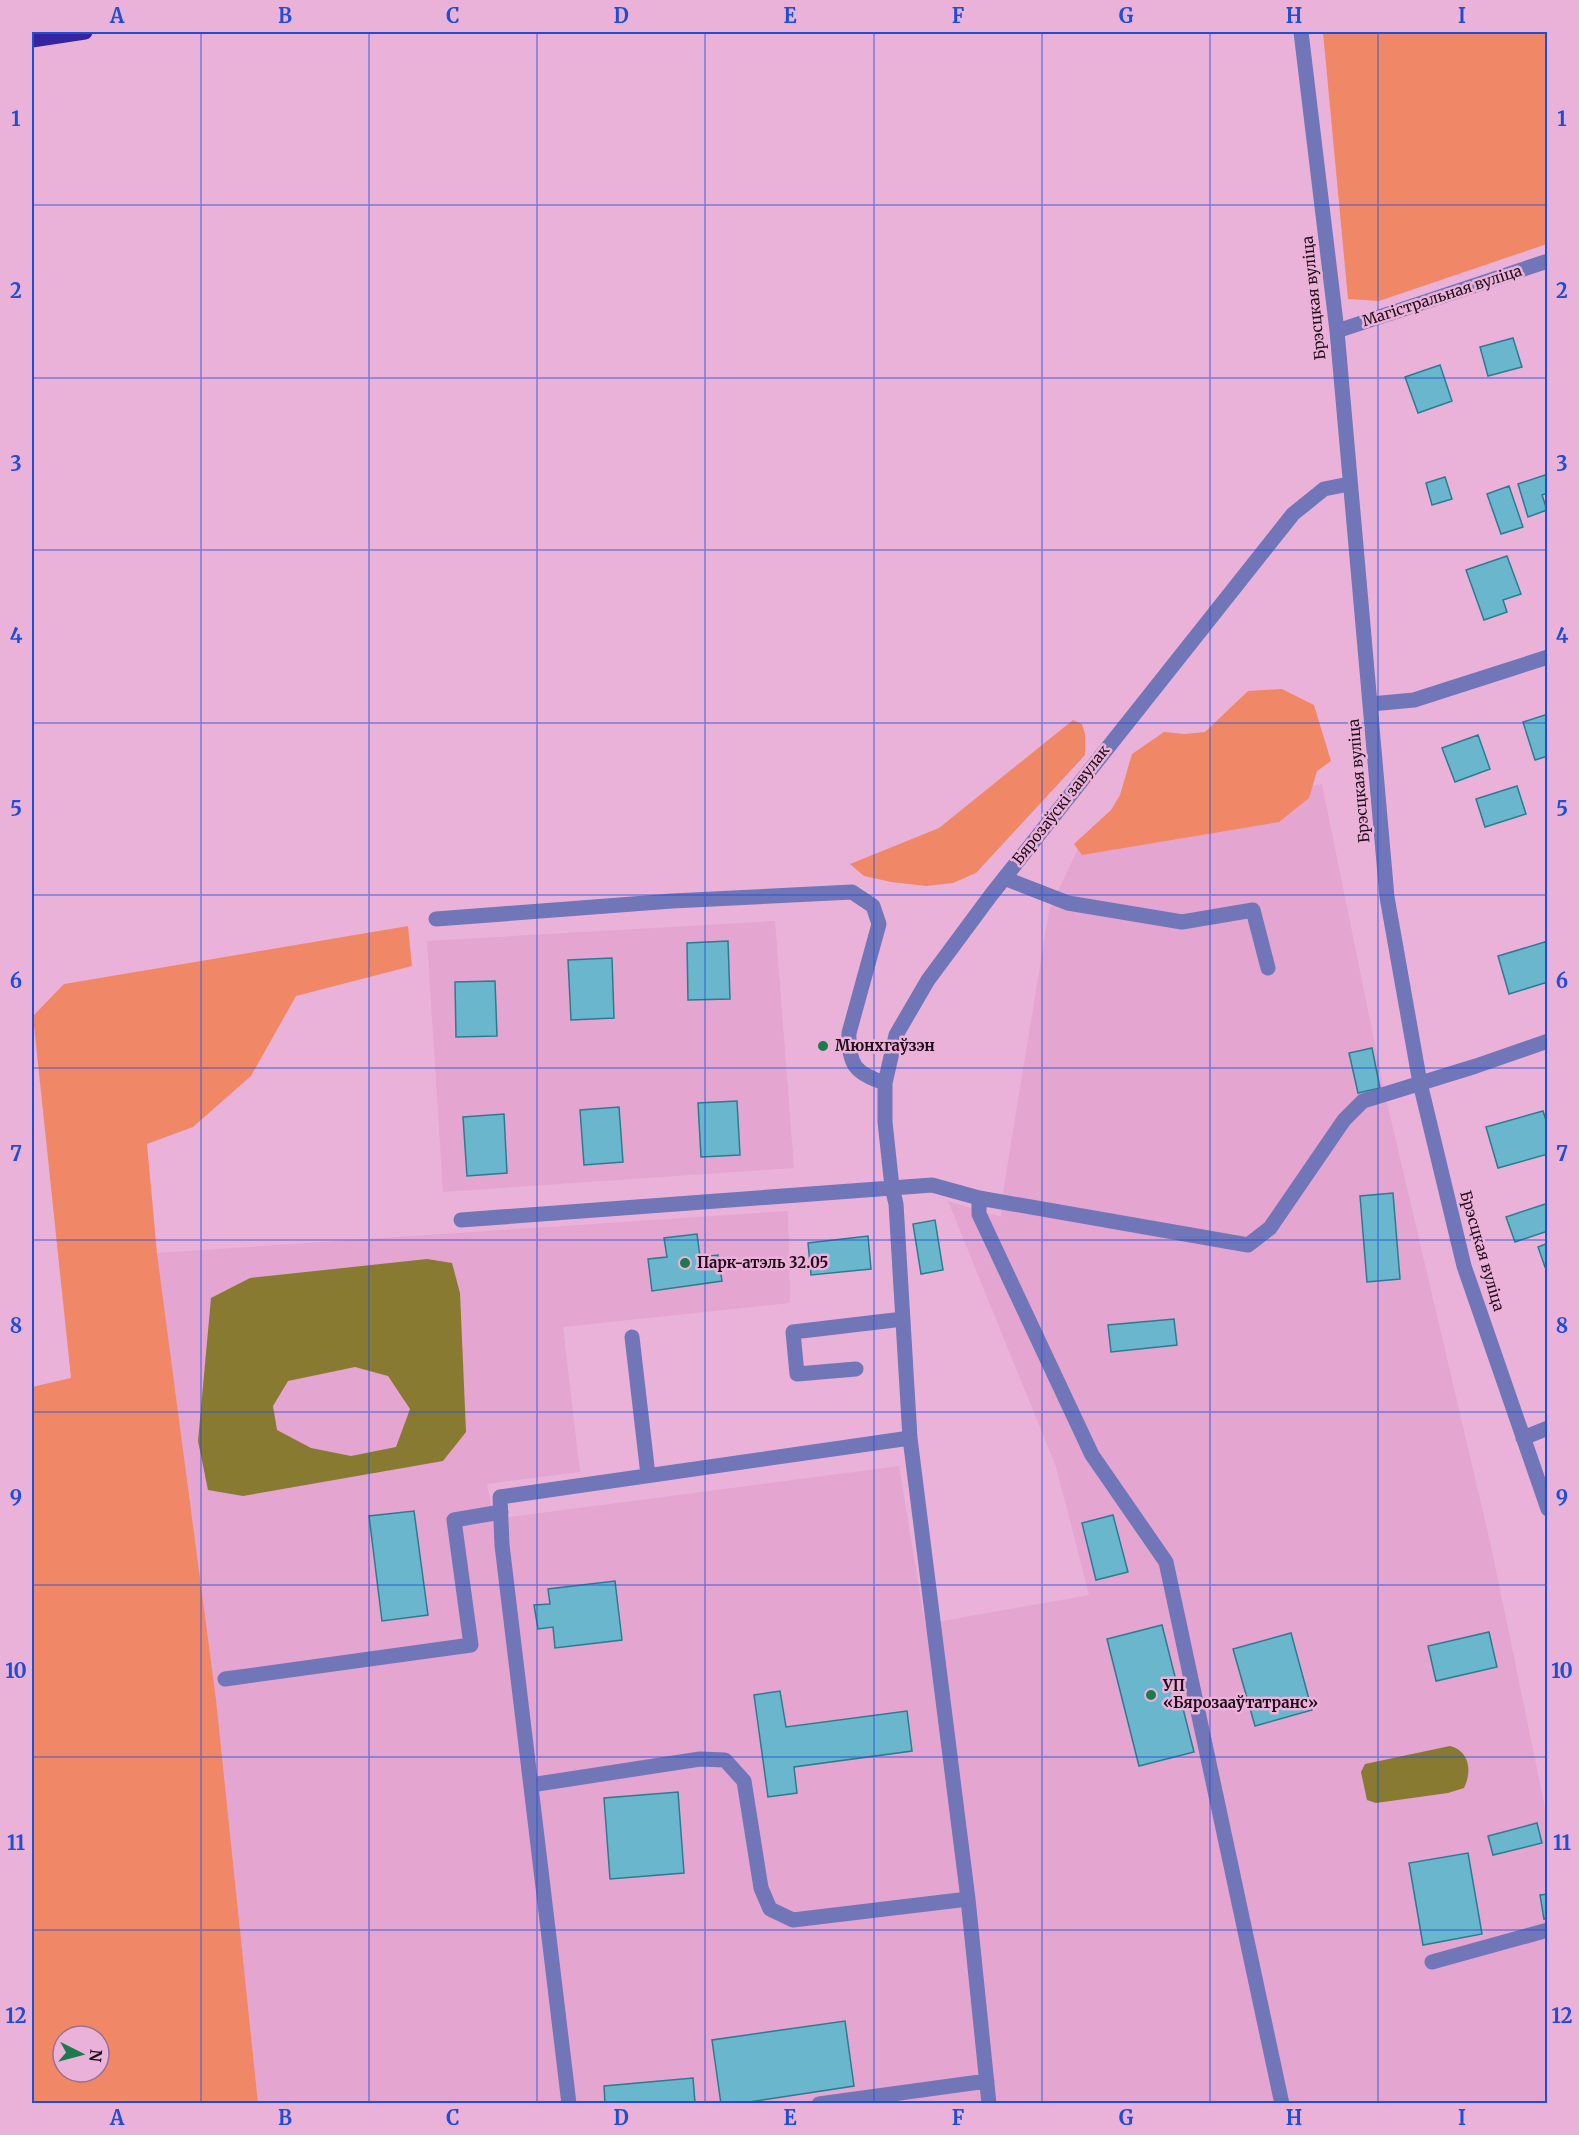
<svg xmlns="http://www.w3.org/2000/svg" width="1579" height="2135" viewBox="0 0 1579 2135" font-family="Merriweather,serif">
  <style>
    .built { fill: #e4a5d0 }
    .green { fill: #f08867; fill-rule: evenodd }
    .water { fill: #887a30; fill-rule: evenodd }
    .building { fill: #69b6cd; stroke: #2b7c91; stroke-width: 1.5 }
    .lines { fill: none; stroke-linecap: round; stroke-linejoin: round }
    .minor { stroke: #7076b7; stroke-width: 15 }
    .major { stroke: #34249f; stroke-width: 15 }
    .grid { fill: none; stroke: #1d4ed8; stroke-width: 1.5; stroke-opacity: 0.55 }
    .poi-dot { fill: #1d7a4f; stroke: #ebb2d9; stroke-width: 2 }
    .labels { text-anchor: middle; stroke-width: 5; stroke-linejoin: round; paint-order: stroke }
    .street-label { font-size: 15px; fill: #200c1b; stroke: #ebb2d9 }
    .poi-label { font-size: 15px; font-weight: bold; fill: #200c1b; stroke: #ebb2d9; text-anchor: start }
    .neatline { fill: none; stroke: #1d4ed8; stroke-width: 2 }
    .grid-label { font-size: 20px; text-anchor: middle; font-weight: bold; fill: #1d4ed8 }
  </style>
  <rect width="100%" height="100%" fill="#ebb2d9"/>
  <path class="built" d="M 1322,784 L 1385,1094 L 1491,1546 L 1547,1817 L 1547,2103 L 258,2103 L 216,1699 L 157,1253 L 788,1211 L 790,1303 L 563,1327 L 580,1472 L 487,1484 L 494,1519 L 899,1466 L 925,1624 L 1089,1595 L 1056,1467 L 948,1201 L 1001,1217 L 1004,1186 L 1049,911 L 1084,835 L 1221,802 Z
    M 775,921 L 794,1168 L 443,1192 L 427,941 Z"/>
  <path class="green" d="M 1323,32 L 1547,32 L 1547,244 L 1379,301 L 1348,299 Z
    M 1282,689 L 1314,705 L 1331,761 L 1317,771 L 1309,798 L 1279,822 L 1082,855 L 1074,844 L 1111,810 L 1120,795 L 1132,754 L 1164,732 L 1185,734 L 1205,732 L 1248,691 Z
    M 1073,720 L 1082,724 L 1085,734 L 1085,755 L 976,873 L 953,883 L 926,886 L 891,882 L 864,876 L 850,864 L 939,828 Z
    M 408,926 L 412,966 L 296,996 L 251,1076 L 193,1127 L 147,1144 L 157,1253 L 216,1699 L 258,2103 L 32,2103 L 32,1387 L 71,1378 L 33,1016 L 64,984 ZM 63,2036 L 99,2036 L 99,2072 L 63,2072 Z"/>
  <path class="water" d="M 427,1259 L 452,1263 L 460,1293 L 466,1432 L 443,1461 L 243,1496 L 208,1490 L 198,1441 L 211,1298 L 250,1278 ZM 355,1367 L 388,1376 L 410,1409 L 396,1447 L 351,1456 L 311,1448 L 277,1430 L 273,1406 L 288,1381 Z
    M 1450,1746 C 1470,1751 1472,1772 1464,1788 L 1448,1793 L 1376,1803 L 1367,1800 L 1361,1772 L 1365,1764 Z"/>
  <path class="building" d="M 1513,338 L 1522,367 L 1488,376 L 1480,347 Z
    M 1440,365 L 1452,401 L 1418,413 L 1405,377 Z
    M 1548,474 L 1548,493 L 1542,495 L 1547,510 L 1528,517 L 1518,484 Z
    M 1445,477 L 1452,499 L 1432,505 L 1426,483 Z
    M 1509,486 L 1523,527 L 1501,534 L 1487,494 Z
    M 1507,556 L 1521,594 L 1503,600 L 1507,612 L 1484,620 L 1466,570 Z
    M 1548,714 L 1548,756 L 1535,760 L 1523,722 Z
    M 1478,735 L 1490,769 L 1455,782 L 1442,748 Z
    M 1517,786 L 1526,814 L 1485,827 L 1476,799 Z
    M 728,941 L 730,999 L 688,1000 L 687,943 Z
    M 1548,941 L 1548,982 L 1509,994 L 1498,956 Z
    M 612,958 L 614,1018 L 571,1020 L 568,960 Z
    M 495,981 L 497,1036 L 456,1037 L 455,982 Z
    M 1372,1048 L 1380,1088 L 1358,1093 L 1349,1053 Z
    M 737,1101 L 740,1155 L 701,1157 L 698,1103 Z
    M 619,1107 L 623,1162 L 584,1165 L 580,1110 Z
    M 1543,1111 L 1548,1126 L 1548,1154 L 1498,1168 L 1486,1127 Z
    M 504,1114 L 507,1173 L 467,1176 L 463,1117 Z
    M 1393,1193 L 1400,1279 L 1367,1282 L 1360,1196 Z
    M 1548,1203 L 1548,1231 L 1515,1242 L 1506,1217 Z
    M 935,1220 L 943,1270 L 921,1274 L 913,1224 Z
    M 697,1234 L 700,1257 L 718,1255 L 722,1281 L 652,1291 L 648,1259 L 667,1257 L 664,1238 Z
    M 868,1236 L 871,1269 L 811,1275 L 808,1243 Z
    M 1548,1243 L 1548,1266 L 1545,1267 L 1538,1247 Z
    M 1174,1319 L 1177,1345 L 1111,1352 L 1108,1325 Z
    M 414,1511 L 428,1615 L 382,1621 L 369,1516 Z
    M 1113,1515 L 1128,1572 L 1096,1580 L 1082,1523 Z
    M 615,1581 L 622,1640 L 555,1648 L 553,1627 L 538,1629 L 534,1605 L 550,1604 L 548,1589 Z
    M 1162,1625 L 1194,1752 L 1139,1766 L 1107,1639 Z
    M 1489,1632 L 1497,1667 L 1436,1681 L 1428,1646 Z
    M 1291,1633 L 1312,1710 L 1255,1726 L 1233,1649 Z
    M 780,1691 L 786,1727 L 907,1711 L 912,1751 L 794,1767 L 797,1793 L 768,1797 L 754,1695 Z
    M 678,1792 L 684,1873 L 610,1879 L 604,1798 Z
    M 1537,1823 L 1542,1843 L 1493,1855 L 1488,1836 Z
    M 1468,1853 L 1482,1934 L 1423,1945 L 1409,1863 Z
    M 1548,1894 L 1548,1918 L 1544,1919 L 1540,1895 Z
    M 845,2021 L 854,2086 L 736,2104 L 721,2104 L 712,2040 Z
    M 693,2078 L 695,2103 L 605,2104 L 604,2086 Z"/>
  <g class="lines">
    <path class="minor" d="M 1301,32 L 1337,331 L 1387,897 L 1420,1083 L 1464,1266 L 1548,1509
      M 1337,331 L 1548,261
      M 1371,704 L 1414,700 L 1548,657
      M 1004,878 L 1068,903 L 1182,922 L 1253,910 L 1268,968
      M 436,919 L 672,901 L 852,892 L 873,906 L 879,924 L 849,1033 C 848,1065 856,1074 885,1083
      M 979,1198 L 1248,1245 L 1270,1228 L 1344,1120 L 1363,1101 L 1476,1066 L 1548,1041
      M 461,1220 L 932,1185 L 979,1198 L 979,1214 L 1092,1455 L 1166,1562 L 1282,2104
      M 632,1337 L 648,1475
      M 856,1369 L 797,1374 L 793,1332 L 903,1319
      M 1523,1438 L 1548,1428
      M 225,1679 L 471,1645 L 454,1520 L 501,1512
      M 531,1785 L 700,1759 L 725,1760 L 744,1781 L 761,1888 L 770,1909 L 793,1920 L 968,1899
      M 1432,1962 L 1548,1930
      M 569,2104 L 502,1545 L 500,1497 L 910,1438
      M 819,2104 L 987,2081
      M 989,2104 L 968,1899 L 910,1438 L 896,1204 L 892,1187 L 885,1122 L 885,1083 L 896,1035 L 928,980 L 991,895 L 1293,514 L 1324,489 L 1349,484"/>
    <path class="major" d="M 32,40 L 85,32"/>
  </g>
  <path class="grid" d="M 201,32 L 201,2104M 369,32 L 369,2104M 537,32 L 537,2104M 705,32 L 705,2104M 874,32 L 874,2104M 1042,32 L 1042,2104M 1210,32 L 1210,2104M 1378,32 L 1378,2104M 32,205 L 1548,205M 32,378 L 1548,378M 32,550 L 1548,550M 32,723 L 1548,723M 32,895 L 1548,895M 32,1068 L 1548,1068M 32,1240 L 1548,1240M 32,1412 L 1548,1412M 32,1585 L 1548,1585M 32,1757 L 1548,1757M 32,1930 L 1548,1930"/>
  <g class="poi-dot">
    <circle cx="823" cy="1046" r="6"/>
    <circle cx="685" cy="1263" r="6"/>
    <circle cx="1151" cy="1695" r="6"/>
  </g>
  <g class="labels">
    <g class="street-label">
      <text transform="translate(1442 296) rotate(-18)" y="5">Магістральная вуліца</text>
      <text transform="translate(1314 298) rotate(-96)" y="5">Брэсцкая вуліца</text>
      <text transform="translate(1359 781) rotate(-95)" y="5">Брэсцкая вуліца</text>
      <text transform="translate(1061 805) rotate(-52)" y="5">Бярозаўскі завулак</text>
      <text transform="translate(1482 1251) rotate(74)" y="5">Брэсцкая вуліца</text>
    </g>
    <g class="poi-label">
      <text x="835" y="1051">Мюнхгаўзэн</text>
      <text x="697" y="1268">Парк-атэль 32.05</text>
      <text x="1163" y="1691">УП<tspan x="1163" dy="17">«Бярозааўтатранс»</tspan></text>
    </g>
  </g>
  <rect width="1579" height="2135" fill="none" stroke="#ebb2d9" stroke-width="66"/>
  <g transform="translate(81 2054) rotate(96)"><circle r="28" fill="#ebb2d9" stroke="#9a708d" stroke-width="1.5"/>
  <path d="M0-4.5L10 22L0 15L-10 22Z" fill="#1d7a4f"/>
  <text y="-9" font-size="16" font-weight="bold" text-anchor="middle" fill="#200c1b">N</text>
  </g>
  <rect x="33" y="33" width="1513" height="2069" class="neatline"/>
  <g class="grid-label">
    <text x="117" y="23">A</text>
    <text x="285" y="23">B</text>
    <text x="453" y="23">C</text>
    <text x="621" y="23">D</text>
    <text x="790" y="23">E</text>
    <text x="958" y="23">F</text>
    <text x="1126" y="23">G</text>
    <text x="1294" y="23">H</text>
    <text x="1462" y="23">I</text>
    <text x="16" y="126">1</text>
    <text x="1562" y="126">1</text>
    <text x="16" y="298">2</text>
    <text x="1562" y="298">2</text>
    <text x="16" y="471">3</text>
    <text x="1562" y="471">3</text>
    <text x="16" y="643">4</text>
    <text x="1562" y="643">4</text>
    <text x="16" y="816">5</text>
    <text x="1562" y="816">5</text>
    <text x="16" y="988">6</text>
    <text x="1562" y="988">6</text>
    <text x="16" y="1161">7</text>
    <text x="1562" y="1161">7</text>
    <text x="16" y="1333">8</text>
    <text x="1562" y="1333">8</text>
    <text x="16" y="1505">9</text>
    <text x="1562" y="1505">9</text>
    <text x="16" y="1678">10</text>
    <text x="1562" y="1678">10</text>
    <text x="16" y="1850">11</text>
    <text x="1562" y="1850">11</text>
    <text x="16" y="2023">12</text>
    <text x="1562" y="2023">12</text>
    <text x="117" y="2125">A</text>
    <text x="285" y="2125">B</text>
    <text x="453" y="2125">C</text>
    <text x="621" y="2125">D</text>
    <text x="790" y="2125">E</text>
    <text x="958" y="2125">F</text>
    <text x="1126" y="2125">G</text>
    <text x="1294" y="2125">H</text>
    <text x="1462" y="2125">I</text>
  </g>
</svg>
